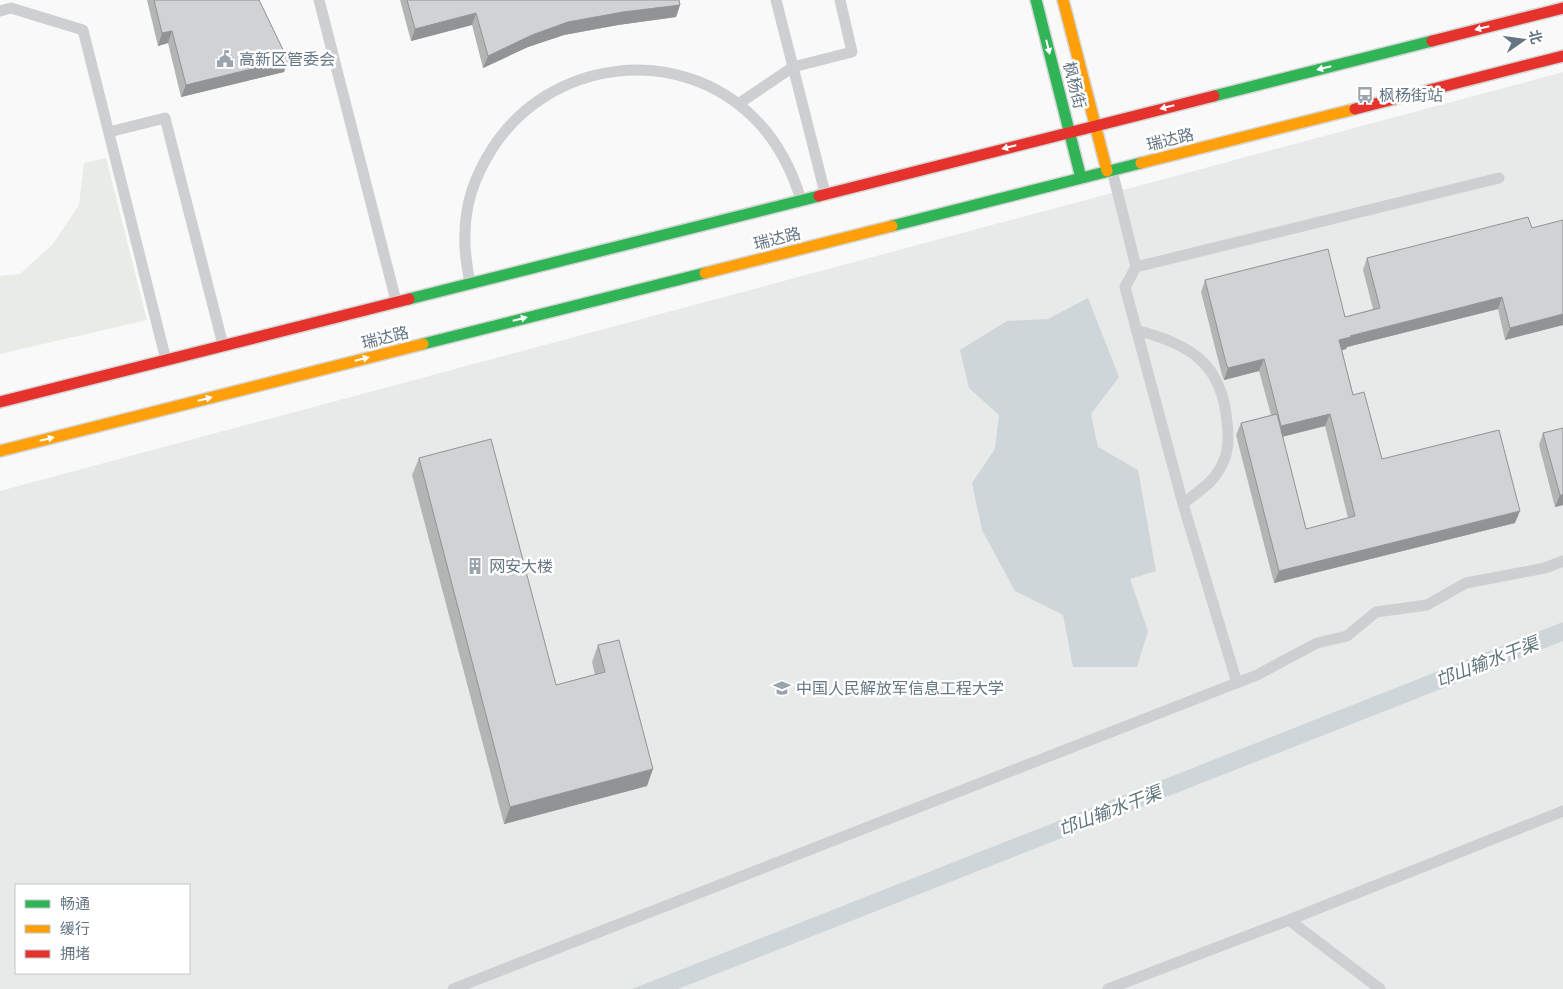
<svg xmlns="http://www.w3.org/2000/svg" width="1563" height="989" viewBox="0 0 1563 989" font-family="'Exo 2','Noto Sans SC',sans-serif">
  <style>
    .built { fill: #e8e9e9; fill-rule: evenodd }
    .green { fill: #e8ebe6 }
    .water { fill: #ced6d9 }
    .lines { fill: none; stroke-linecap: round; stroke-linejoin: round }
    .fast-casing { stroke: #d5d6d7; stroke-width: 14 }
    .slow-casing { stroke: #d5d6d7; stroke-width: 14 }
    .jam-casing { stroke: #d5d6d7; stroke-width: 14 }
    .lane { stroke: #cecfd0; stroke-width: 11 }
    .fast { stroke: #30b455; stroke-width: 11 }
    .slow { stroke: #ff9f0a; stroke-width: 11 }
    .jam { stroke: #e5322d; stroke-width: 11 }
    .wall { fill: #b3b5b5; fill-rule: evenodd }
    .shaded-wall { fill: #929394 }
    .building { fill: #d0d2d3; stroke: #929394 }
    .oneway { fill: #fff }
    .labels { text-anchor: middle; stroke-width: 5; stroke-linejoin: round; paint-order: stroke }
    .poi-label { font-size: 16px; fill: #657683; stroke: #fff; text-anchor: start }
    .street-label { font-size: 16px; fill: #657683; stroke: #fff }
    .water-label { font-size: 18px; font-style: italic; fill: #60757c; stroke: #fff }
  </style>
  <rect width="100%" height="100%" fill="#f9f9f9"/>
  <path class="built" d="M 1563,72 L 1563,989 L 0,989 L 0,491 ZM 16,885 L 189,885 L 189,973 L 16,973 Z"/>
  <path class="green" d="M 106,158 L 147,320 L 0,354 L 0,276 L 20,274 L 53,244 L 79,205 L 84,163 Z"/>
  <path class="water" d="M 1088,298 L 1119,377 L 1091,414 L 1098,447 L 1138,470 L 1156,571 L 1130,579 L 1148,631 L 1137,667 L 1073,667 L 1063,615 L 1015,591 L 982,530 L 972,483 L 995,449 L 999,415 L 969,388 L 960,350 L 1007,321 L 1048,319 Z
    M 1563,622 L 1563,641 L 678,989 L 632,989 Z"/>
  <g class="lines">
    <g class="fast-casing">
      <path id="fast" d="M 1036,0 L 1081,178
        M 1214,96 L 1432,41
        M 892,226 L 1141,163
        M 409,299 L 819,196
        M 423,344 L 705,273"/>
    </g>
    <g class="slow-casing">
      <path id="slow" d="M 1063,0 L 1107,171
        M 1141,163 L 1355,109
        M 705,273 L 892,226
        M 0,451 L 423,344"/>
    </g>
    <g class="jam-casing">
      <path id="jam" d="M 1432,41 L 1563,8
        M 1355,109 L 1563,56
        M 819,196 L 1214,96
        M 0,402 L 409,299"/>
    </g>
    <path class="lane" d="M 319,0 L 396,301
      M 776,0 L 825,193
      M 0,11 L 11,8 L 83,30 L 166,360
      M 738,104 L 793,67 L 852,52 L 840,0
      M 109,132 L 165,118 L 223,345
      M 1112,170 L 1136,267 L 1499,178
      M 1136,267 L 1125,287 L 1183,504 L 1237,683
      M 470,283 C 467,267 464,251 465,234 C 465,204 476,174 492,149 C 549,59 679,42 755,119 C 778,142 792,170 801,200
      M 1136,330 C 1190,344 1222,363 1227,422 C 1229,440 1229,455 1219,470 C 1212,484 1194,494 1183,504
      M 1289,920 L 1380,989
      M 453,989 L 1257,675 L 1317,643 L 1347,636 L 1376,612 L 1427,605 L 1466,583 L 1545,568 L 1563,561
      M 1108,989 L 1289,920 L 1563,811"/>
    <use href="#fast" class="fast"/>
    <use href="#slow" class="slow"/>
    <use href="#jam" class="jam"/>
  </g>
  <path class="wall" d="M 147,0 L 259,0 L 288,60 L 284,72 L 181,97 L 168,43 L 158,46 Z
    M 400,0 L 679,0 L 680,5 L 676,17 L 618,25 L 564,35 L 528,47 L 483,68 L 472,25 L 411,41 Z
    M 1563,220 L 1563,325 L 1505,340 L 1498,309 L 1347,347 L 1346,349 L 1342,350 L 1353,395 L 1382,459 L 1515,523 L 1274,583 L 1236,435 L 1241,423 L 1271,415 L 1259,371 L 1224,380 L 1222,375 L 1201,292 L 1205,280 L 1345,317 L 1373,309 L 1363,270 L 1367,258 L 1532,228 ZM 1325,426 L 1348,518 L 1306,529 L 1282,437 Z
    M 1563,428 L 1563,505 L 1555,507 L 1539,445 L 1543,433 Z
    M 419,458 L 556,685 L 595,675 L 592,662 L 598,645 L 647,786 L 504,824 L 412,475 Z"/>
  <path class="shaded-wall" d="M 680,5 L 676,17 L 618,25 L 564,35 L 528,47 L 483,68 L 488,56 L 532,35 L 568,22 L 623,12 Z
    M 476,13 L 472,25 L 411,41 L 415,29 Z
    M 172,31 L 168,43 L 158,46 L 162,33 Z
    M 288,60 L 284,72 L 181,97 L 186,85 Z
    M 1502,297 L 1498,309 L 1347,347 L 1346,349 L 1335,352 L 1339,340 L 1350,336 Z
    M 1563,314 L 1563,325 L 1505,340 L 1510,328 Z
    M 1264,359 L 1259,371 L 1224,380 L 1228,368 Z
    M 1330,414 L 1325,426 L 1277,438 L 1281,426 Z
    M 1560,495 L 1563,495 L 1563,505 L 1555,507 Z
    M 1520,511 L 1515,523 L 1274,583 L 1279,571 Z
    M 653,769 L 647,786 L 504,824 L 510,807 Z"/>
  <path class="building" d="M 154,0 L 259,0 L 288,60 L 186,85 L 172,31 L 162,33 Z
    M 407,0 L 679,0 L 680,5 L 623,12 L 568,22 L 532,35 L 488,56 L 476,13 L 415,29 Z
    M 1528,217 L 1532,228 L 1563,220 L 1563,314 L 1510,328 L 1502,297 L 1350,336 L 1351,337 L 1339,340 L 1353,395 L 1364,392 L 1382,459 L 1499,430 L 1520,511 L 1279,571 L 1241,423 L 1277,414 L 1306,529 L 1355,516 L 1330,414 L 1281,426 L 1264,359 L 1228,368 L 1226,363 L 1205,280 L 1328,249 L 1345,317 L 1380,308 L 1367,258 Z
    M 1563,428 L 1563,495 L 1560,495 L 1543,433 Z
    M 491,439 L 556,685 L 605,672 L 598,645 L 619,640 L 653,769 L 510,807 L 419,458 Z"/>
  <defs><path id="oneway-solid" d="M-6-.8H1V-3.2L6.5 0L1 3.2V.8H-6Z" transform="scale(1.25)"/></defs>
  <g class="oneway">
    <use href="#oneway-solid" transform="translate(1482 28) rotate(166)"/>
    <use href="#oneway-solid" transform="translate(1048 47) rotate(76)"/>
    <use href="#oneway-solid" transform="translate(1324 68) rotate(166)"/>
    <use href="#oneway-solid" transform="translate(1167 107) rotate(166)"/>
    <use href="#oneway-solid" transform="translate(1009 147) rotate(166)"/>
    <use href="#oneway-solid" transform="translate(520 319) rotate(-14)"/>
    <use href="#oneway-solid" transform="translate(362 359) rotate(-14)"/>
    <use href="#oneway-solid" transform="translate(205 399) rotate(-14)"/>
    <use href="#oneway-solid" transform="translate(47 439) rotate(-14)"/>
  </g>
  <defs>
    <g id="civic-bare" transform="scale(1.35)"><path d="M-.6-6.5H3V-4.5H.6V-3L4-1V1h2V6H-6V1h2V-1L-.6-3ZM-1.2 2.5V6h2.4V2.5Z" fill="#99a4ac" stroke="#fff" stroke-width="2.5" paint-order="stroke"/></g>
    <g id="bus-bare" transform="scale(1.35)"><path d="M-5-6H5V4H4V6H2V4H-2V6H-4V4H-5ZM-3.5-4V0h7V-4ZM-3.5 1.2v1.5H-2V1.2ZM2 1.2v1.5H3.5V1.2Z" fill="#99a4ac" stroke="#fff" stroke-width="2.5" paint-order="stroke"/></g>
    <g id="building-bare" transform="scale(1.35)"><path d="M-4-6H4V6H1V3H-1V6H-4ZM-2.5-4.3h1.7v1.8h-1.7ZM.8-4.3h1.7v1.8H.8ZM-2.5-1h1.7V.8h-1.7ZM.8-1h1.7V.8H.8Z" fill="#99a4ac" stroke="#fff" stroke-width="2.5" paint-order="stroke"/></g>
    <g id="university-bare" transform="scale(1.35)"><path d="M0-5L7-2L0 1L-7-2ZM-4 1L0 2.5L4 1V4Q0 6-4 4Z" fill="#99a4ac" stroke="#fff" stroke-width="2.5" paint-order="stroke"/></g>
  </defs>
  <g fill-rule="evenodd">
    <use href="#civic-bare" x="225" y="59"/>
    <use href="#bus-bare" x="1365" y="95"/>
    <use href="#building-bare" x="475" y="566"/>
    <use href="#university-bare" x="782" y="688"/>
  </g>
  <g class="labels">
    <g class="poi-label">
      <text x="239" y="65">高新区管委会</text>
      <text x="1379" y="101">枫杨街站</text>
      <text x="489" y="572">网安大楼</text>
      <text x="796" y="694">中国人民解放军信息工程大学</text>
    </g>
    <g class="street-label">
      <text transform="translate(1075 85) rotate(76)" y="6">枫杨街</text>
      <text transform="translate(1170 139) rotate(-14)" y="6">瑞达路</text>
      <text transform="translate(777 238) rotate(-14)" y="6">瑞达路</text>
      <text transform="translate(385 337) rotate(-14)" y="6">瑞达路</text>
    </g>
    <g class="water-label">
      <text transform="translate(1487 662) rotate(-21)" y="6">邙山输水干渠</text>
      <text transform="translate(1110 811) rotate(-21)" y="6">邙山输水干渠</text>
    </g>
  </g>
  <rect x="15" y="884" width="175" height="90" fill="#ffffff" stroke="#c1c8cd"/>
  <rect x="25" y="900" width="25" height="8" fill="#30b455" stroke="#c1c8cd"/>
  <text x="60" y="909" font-size="15" fill="#657683">畅通</text>
  <rect x="25" y="925" width="25" height="8" fill="#ff9f0a" stroke="#c1c8cd"/>
  <text x="60" y="934" font-size="15" fill="#657683">缓行</text>
  <rect x="25" y="950" width="25" height="8" fill="#e5322d" stroke="#c1c8cd"/>
  <text x="60" y="959" font-size="15" fill="#657683">拥堵</text>
  <g transform="translate(1523 40) rotate(76)" stroke="#ffffff" stroke-width="4" paint-order="stroke">
  <path d="M0-4L9 19L0 12L-9 19Z" fill="#657683"/>
  <text y="-8" font-size="14" font-weight="bold" text-anchor="middle" fill="#657683">北</text>
  </g>
</svg>
